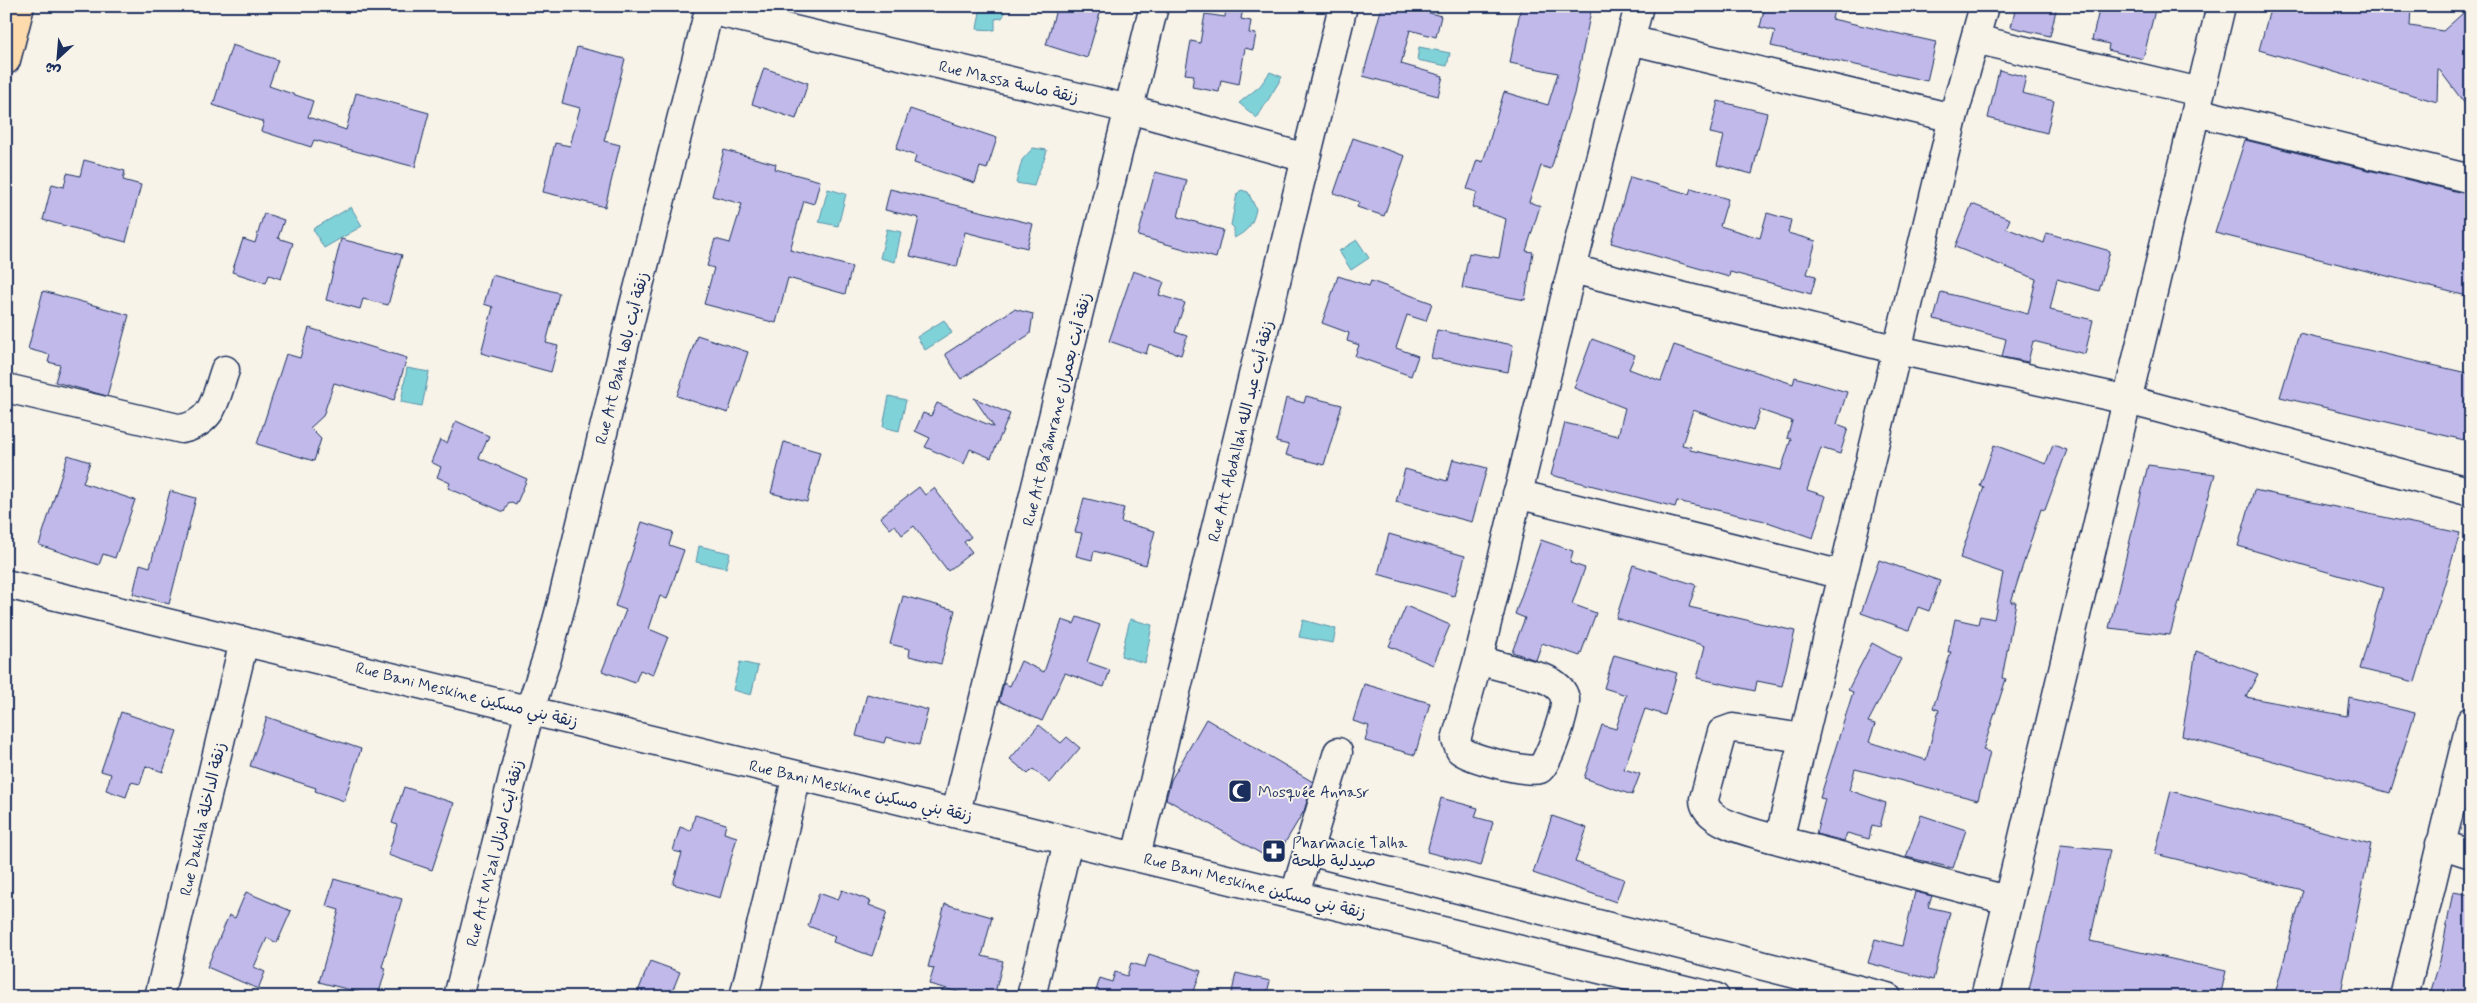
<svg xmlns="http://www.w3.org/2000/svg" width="2477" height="1003" viewBox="0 0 2477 1003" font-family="Mynerve,'Playpen Sans Arabic',sans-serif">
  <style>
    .water { fill: #80d2d9; stroke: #5891a8 }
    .building { fill: #c0b9ea; stroke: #1b2f5e; fill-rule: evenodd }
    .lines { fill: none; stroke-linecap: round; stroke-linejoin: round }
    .minor-casing { stroke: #1b2f5e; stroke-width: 31 }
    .major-casing { stroke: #1b2f5e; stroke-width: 31 }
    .minor { stroke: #f7f3e8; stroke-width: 28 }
    .major { stroke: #fedbac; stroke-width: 28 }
    .labels { text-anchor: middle; stroke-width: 4; stroke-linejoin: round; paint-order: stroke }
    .street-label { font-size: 16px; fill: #1b2f5e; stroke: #f7f3e8 }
    .poi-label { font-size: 16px; fill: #1b2f5e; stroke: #f7f3e8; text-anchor: start }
  </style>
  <rect width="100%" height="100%" fill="#f7f3e8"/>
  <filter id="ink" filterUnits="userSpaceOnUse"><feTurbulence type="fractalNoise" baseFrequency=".02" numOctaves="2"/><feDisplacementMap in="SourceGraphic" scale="10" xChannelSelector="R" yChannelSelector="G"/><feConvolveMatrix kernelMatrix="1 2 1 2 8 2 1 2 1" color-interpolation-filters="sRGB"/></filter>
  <g filter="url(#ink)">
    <path class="water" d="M 981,6 L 999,6 L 1005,13 L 1002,18 L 995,19 L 995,30 L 977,29 Z
      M 1419,47 L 1450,53 L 1447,66 L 1417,60 Z
      M 1270,72 L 1282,77 L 1257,118 L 1239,103 L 1260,86 Z
      M 1033,148 L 1047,150 C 1044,164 1037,172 1034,186 L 1016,183 L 1022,160 Z
      M 828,189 L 846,194 L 838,226 L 819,222 Z
      M 1241,190 L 1248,192 L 1256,209 C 1253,224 1248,231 1234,238 L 1234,228 L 1231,225 L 1237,194 Z
      M 351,207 L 362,226 L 324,248 L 313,229 Z
      M 887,229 L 901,232 L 895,262 L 880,258 Z
      M 1357,240 L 1369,258 L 1351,270 L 1339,251 Z
      M 944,320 L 952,333 L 925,350 L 917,337 Z
      M 407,368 L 429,372 L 422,406 L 401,402 Z
      M 889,396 L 906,400 L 899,431 L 883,427 Z
      M 699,546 L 730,553 L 726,568 L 696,562 Z
      M 1130,619 L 1152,625 L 1145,663 L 1121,656 Z
      M 1303,620 L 1336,629 L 1333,643 L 1299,637 Z
      M 740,662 L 758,666 L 751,695 L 733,690 Z"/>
    <path class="building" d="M 1057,6 L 1102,6 L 1087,58 L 1046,45 Z
      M 1226,6 L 1243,9 L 1241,19 L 1251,21 L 1249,33 L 1256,34 L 1253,50 L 1245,48 L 1239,84 L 1221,80 L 1219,92 L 1192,87 L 1194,75 L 1185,74 L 1191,41 L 1200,43 L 1205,14 L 1225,17 Z
      M 1382,6 L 1404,6 L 1441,16 L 1436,37 L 1410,30 L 1401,64 L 1443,76 L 1438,96 L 1363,76 Z
      M 1521,6 L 1592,6 L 1574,94 L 1551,169 L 1541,166 L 1529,202 L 1540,206 L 1526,251 L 1533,252 L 1525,300 L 1462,288 L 1469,253 L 1499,258 L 1506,219 L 1472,207 L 1477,192 L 1467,189 L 1477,160 L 1483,162 L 1504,92 L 1548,105 L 1558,73 L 1510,63 Z
      M 1765,6 L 1835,6 L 1832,19 L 1936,42 L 1927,81 L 1771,46 L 1775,31 L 1760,27 Z
      M 2016,6 L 2057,6 L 2050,36 L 2011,27 Z
      M 2100,6 L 2156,6 L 2143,59 L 2108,50 L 2109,44 L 2092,40 Z
      M 2271,6 L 2411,6 L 2410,26 L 2443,31 L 2471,6 L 2471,112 L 2438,68 L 2437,102 L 2259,50 Z
      M 232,45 L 278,60 L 269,86 L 313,101 L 308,117 L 346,130 L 356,93 L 429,113 L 415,167 L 314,140 L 311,147 L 261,131 L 264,122 L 213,105 Z
      M 577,47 L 625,59 L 604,141 L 620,145 L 605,207 L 543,192 L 555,143 L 570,146 L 580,108 L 562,103 Z
      M 764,68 L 808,83 L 796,119 L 752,104 Z
      M 1999,70 L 2026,77 L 2022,93 L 2054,101 L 2047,133 L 1988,118 Z
      M 1718,101 L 1767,113 L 1752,174 L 1717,165 L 1724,136 L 1710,133 Z
      M 910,109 L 997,138 L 987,169 L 980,167 L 975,183 L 914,163 L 916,156 L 896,149 Z
      M 1353,138 L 1405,156 L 1384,216 L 1357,207 L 1359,202 L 1334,193 Z
      M 2245,140 L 2471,195 L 2471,297 L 2215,233 Z
      M 724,150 L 776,164 L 775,169 L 820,181 L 814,204 L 804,201 L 790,250 L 852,267 L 845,294 L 788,278 L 776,323 L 704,304 L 714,268 L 707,266 L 715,239 L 730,243 L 742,204 L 712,196 Z
      M 84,160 L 125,171 L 123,180 L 141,185 L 126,242 L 43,220 L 52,184 L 64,187 L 67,173 L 80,176 Z
      M 1155,172 L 1187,180 L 1178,217 L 1223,230 L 1216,258 L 1138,236 Z
      M 1630,177 L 1689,194 L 1691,188 L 1728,199 L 1720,226 L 1760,238 L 1767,213 L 1791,220 L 1788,233 L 1816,241 L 1807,274 L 1816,276 L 1811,294 L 1730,272 L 1729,277 L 1611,243 Z
      M 890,189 L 1033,224 L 1027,248 L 965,232 L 957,267 L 910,256 L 919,218 L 885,210 Z
      M 1972,204 L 2010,219 L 2006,228 L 2044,243 L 2047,233 L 2110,251 L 2099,291 L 2057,279 L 2050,310 L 2093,320 L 2085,354 L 2033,341 L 2028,362 L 2002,357 L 2006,339 L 1934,319 L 1941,292 L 2028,314 L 2036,279 L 1955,247 Z
      M 264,213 L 284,220 L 278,238 L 293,243 L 281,279 L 269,275 L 266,283 L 232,272 L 243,239 L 255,243 Z
      M 341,239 L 402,255 L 388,305 L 363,299 L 360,309 L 326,300 Z
      M 1133,271 L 1164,282 L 1159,295 L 1185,303 L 1175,332 L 1187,336 L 1181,355 L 1149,344 L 1146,354 L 1109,341 Z
      M 492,275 L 559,293 L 546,343 L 558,346 L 551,372 L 481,353 L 493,307 L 484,304 Z
      M 1338,276 L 1369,286 L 1371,281 L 1432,303 L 1426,321 L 1407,315 L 1396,348 L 1418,356 L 1411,376 L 1355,356 L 1359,345 L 1347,341 L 1349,333 L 1322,323 Z
      M 43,291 L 129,315 L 107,396 L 55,382 L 60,365 L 48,362 L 50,355 L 28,349 Z
      M 1014,309 L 1033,314 L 1030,334 L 961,379 L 945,354 Z
      M 309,328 L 407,358 L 394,400 L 334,383 L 323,416 L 310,428 L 321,439 L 314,461 L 257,444 L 286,354 L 300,358 Z
      M 1437,330 L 1513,345 L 1508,372 L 1431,358 Z
      M 2299,334 L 2471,374 L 2471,404 L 2464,440 L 2280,397 Z
      M 697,335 L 748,352 L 728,413 L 677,396 Z
      M 1592,339 L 1635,355 L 1629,369 L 1661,381 L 1674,345 L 1793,384 L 1795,377 L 1847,392 L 1837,424 L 1848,428 L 1840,454 L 1821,448 L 1807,490 L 1826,496 L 1813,538 L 1765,521 L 1677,501 L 1675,507 L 1551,475 L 1565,423 L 1618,436 L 1625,408 L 1574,388 ZM 1693,410 L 1753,431 L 1760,410 L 1792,421 L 1787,438 L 1791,439 L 1781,470 L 1690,450 L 1691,447 L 1682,445 Z
      M 1306,396 L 1342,405 L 1324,465 L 1286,455 L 1289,445 L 1276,442 L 1286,398 L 1304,403 Z
      M 974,398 L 1010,414 L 991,458 L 970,449 L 964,464 L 925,447 L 930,438 L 915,431 L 923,413 L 931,416 L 937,403 L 994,427 Z
      M 456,421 L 489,436 L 479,458 L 527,479 L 516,505 L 509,502 L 504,512 L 448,488 L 450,483 L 437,477 L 441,467 L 431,462 L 440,440 L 447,443 Z
      M 784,442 L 820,452 L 807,502 L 771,493 Z
      M 1994,445 L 2046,464 L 2053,445 L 2067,450 L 2045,510 L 2041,509 L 2011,602 L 2016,602 L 2002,678 L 2006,679 L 1983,750 L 1990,752 L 1978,800 L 1855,769 L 1849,790 L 1886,803 L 1880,827 L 1872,825 L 1869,839 L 1847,833 L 1844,841 L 1816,834 L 1825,799 L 1820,798 L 1853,692 L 1848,690 L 1872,643 L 1901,659 L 1868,722 L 1875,724 L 1869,742 L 1926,760 L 1939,710 L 1933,708 L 1951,652 L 1948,652 L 1955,619 L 1978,624 L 1980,616 L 1994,619 L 2003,573 L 1960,558 L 1984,487 L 1980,486 Z
      M 68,455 L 90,462 L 83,483 L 135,500 L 115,558 L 103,554 L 99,565 L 39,545 Z
      M 1453,459 L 1487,468 L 1472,522 L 1396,502 L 1405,469 L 1447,481 Z
      M 2148,465 L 2215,474 L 2170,635 L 2109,628 Z
      M 919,487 L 925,495 L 934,488 L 971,537 L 964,542 L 972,552 L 948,571 L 914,526 L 902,535 L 895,525 L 890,529 L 880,517 Z
      M 2254,490 L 2460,533 L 2415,682 L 2360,669 L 2383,588 L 2238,546 Z
      M 170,491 L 196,498 L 169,604 L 133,594 L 140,564 L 150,567 Z
      M 1084,498 L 1124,508 L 1121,522 L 1155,531 L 1146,565 L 1094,551 L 1092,560 L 1076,556 L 1082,533 L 1075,532 Z
      M 642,522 L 673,532 L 669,545 L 684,550 L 667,599 L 660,596 L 649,629 L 668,637 L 653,675 L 640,670 L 635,683 L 602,671 L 626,610 L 615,606 Z
      M 1389,534 L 1465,556 L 1454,596 L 1378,574 Z
      M 1541,540 L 1573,551 L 1570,563 L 1585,568 L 1572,604 L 1596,613 L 1580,656 L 1542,643 L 1536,660 L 1512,652 L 1525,618 L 1515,614 Z
      M 1879,560 L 1940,581 L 1929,611 L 1918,607 L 1909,630 L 1861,613 Z
      M 1633,565 L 1696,585 L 1689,607 L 1795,631 L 1782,686 L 1757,681 L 1755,691 L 1697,678 L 1705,646 L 1616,618 Z
      M 903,596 L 955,610 L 941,664 L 909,656 L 910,649 L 890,644 Z
      M 1406,606 L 1450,625 L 1433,665 L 1389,646 Z
      M 1077,617 L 1100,625 L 1087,662 L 1110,670 L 1104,687 L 1065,673 L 1042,721 L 999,701 L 1004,683 L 1010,686 L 1021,661 L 1044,672 L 1062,620 L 1074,624 Z
      M 2196,651 L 2258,674 L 2246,697 L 2347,716 L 2349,697 L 2415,713 L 2390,793 L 2182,736 Z
      M 1614,655 L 1677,673 L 1665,715 L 1645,709 L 1624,769 L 1640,774 L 1632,795 L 1584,778 L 1602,725 L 1616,729 L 1626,695 L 1604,688 Z
      M 1364,684 L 1430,703 L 1415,755 L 1365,741 L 1369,726 L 1353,721 Z
      M 867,694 L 928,710 L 919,745 L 886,737 L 884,743 L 856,736 Z
      M 121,712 L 177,731 L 163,772 L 146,766 L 140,784 L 131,782 L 126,797 L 106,790 L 111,774 L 101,771 Z
      M 267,717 L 361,749 L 344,801 L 315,791 L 316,788 L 250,766 Z
      M 1206,719 L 1313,782 L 1304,811 L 1274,861 L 1166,799 L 1171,780 Z
      M 1039,725 L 1061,743 L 1067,737 L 1080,748 L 1050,783 L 1033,769 L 1028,774 L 1010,759 Z
      M 404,787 L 454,803 L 432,870 L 388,855 L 397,825 L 392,823 Z
      M 2171,791 L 2371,844 L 2340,997 L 2274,997 L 2303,890 L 2155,854 Z
      M 1441,798 L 1478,808 L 1475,817 L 1493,822 L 1481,866 L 1427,852 Z
      M 695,815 L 726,824 L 724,833 L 737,837 L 720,898 L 673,884 L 682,853 L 673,851 L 680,827 L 691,831 Z
      M 1921,815 L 1966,830 L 1953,868 L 1906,857 Z
      M 1552,816 L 1587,828 L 1575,862 L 1624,879 L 1616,902 L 1533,873 Z
      M 2061,845 L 2110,850 L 2090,941 L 2226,971 L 2220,997 L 2060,997 L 2029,990 Z
      M 334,879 L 402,899 L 382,967 L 386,968 L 378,997 L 319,982 L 339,910 L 326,906 Z
      M 842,890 L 871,901 L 869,905 L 887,912 L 872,956 L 833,942 L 835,936 L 808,926 L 819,893 L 838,900 Z
      M 246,892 L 291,911 L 277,943 L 267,938 L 254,967 L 265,972 L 258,989 L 207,967 L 229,915 L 235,918 Z
      M 1915,892 L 1932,896 L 1928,907 L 1950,912 L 1933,980 L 1868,963 L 1875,939 L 1902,946 Z
      M 2453,892 L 2471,895 L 2471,997 L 2429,997 L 2440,961 Z
      M 945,904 L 992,917 L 982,956 L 1003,961 L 994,997 L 976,997 L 929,984 L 934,968 L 928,967 Z
      M 1149,954 L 1201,971 L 1192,997 L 1094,997 L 1100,978 L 1112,982 L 1115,972 L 1127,976 L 1131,963 L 1145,967 Z
      M 650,961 L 680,972 L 670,997 L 636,997 Z
      M 1236,973 L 1270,981 L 1266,997 L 1231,997 Z"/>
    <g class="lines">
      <g class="minor-casing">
        <path id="minor" d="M 709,10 L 1129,109 L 1306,158
          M 1975,39 L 2200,92
          M 1630,40 L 1953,118
          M 2196,112 L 2471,179
          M 1572,269 L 1898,350 L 2128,400 L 2471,492
          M 6,388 L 182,429 C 215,421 215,398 225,370
          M 1517,494 L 1843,575
          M 6,584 L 1715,997
          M 1478,660 L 1543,678 C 1553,682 1563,688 1565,699 C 1566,712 1549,761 1540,769 C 1526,773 1472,759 1460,750 L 1456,740 L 1478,660 L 1572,269 L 1639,6
          M 1804,738 L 1733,728 L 1722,732 L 1704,799 C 1704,824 1759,834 1779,840 L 2007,900
          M 956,812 L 1154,6
          M 1779,840 L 1953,118 L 1984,6
          M 2440,844 L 2471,854
          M 1308,851 L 1887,997
          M 1136,856 L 1343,6
          M 1295,894 L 1338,752
          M 159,997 L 244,641
          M 458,997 L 530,709 L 547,658 L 562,602 L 633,309 L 710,6
          M 744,997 L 797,775
          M 1031,997 L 1068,841
          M 1985,997 L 2221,6
          M 2404,997 L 2471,721"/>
      </g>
      <g class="major-casing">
        <path id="major" d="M 6,60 L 20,6"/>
      </g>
      <use href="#minor" class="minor"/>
      <use href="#major" class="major"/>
    </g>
  </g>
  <defs>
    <g id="mosque-square" transform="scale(1.25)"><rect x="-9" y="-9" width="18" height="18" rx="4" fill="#1b2f5e" stroke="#f7f3e8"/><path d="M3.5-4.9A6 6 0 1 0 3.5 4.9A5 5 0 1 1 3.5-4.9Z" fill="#fff"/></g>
    <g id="pharmacy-square" transform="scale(1.25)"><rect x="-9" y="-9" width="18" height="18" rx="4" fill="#1b2f5e" stroke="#f7f3e8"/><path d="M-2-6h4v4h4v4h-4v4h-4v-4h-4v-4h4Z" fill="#fff"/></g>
  </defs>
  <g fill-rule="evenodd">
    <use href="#mosque-square" x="1240" y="791"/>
    <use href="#pharmacy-square" x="1274" y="851"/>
  </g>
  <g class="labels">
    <g class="street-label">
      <text transform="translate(1009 81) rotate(13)" y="6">Rue Massa زنقة ماسة</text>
      <text transform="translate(621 358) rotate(-76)" y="6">Rue Ait Baha زنقة أيت باها</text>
      <text transform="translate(1056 409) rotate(-76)" y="6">Rue Ait Ba´âmrane زنقة أيت بعمران</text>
      <text transform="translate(1240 431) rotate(-76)" y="6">Rue Ait Abdallah زنقة أيت عبد الله</text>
      <text transform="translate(467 694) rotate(14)" y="6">Rue Bani Meskine زنقة بني مسكين</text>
      <text transform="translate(861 790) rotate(13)" y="6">Rue Bani Meskine زنقة بني مسكين</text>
      <text transform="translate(202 819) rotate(-77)" y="6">Rue Dakhla زنقة الداخلة</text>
      <text transform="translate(494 853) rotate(-76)" y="6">Rue Ait M'zal زنقة أيت امزال</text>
      <text transform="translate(1255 885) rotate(14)" y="6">Rue Bani Meskine زنقة بني مسكين</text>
    </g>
    <g class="poi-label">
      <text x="1258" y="797">Mosquée Annasr</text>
      <text x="1292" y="848">Pharmacie Talha<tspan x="1292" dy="18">صيدلية طلحة</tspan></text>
    </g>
  </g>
  <rect width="2477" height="1003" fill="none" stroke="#f7f3e8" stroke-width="25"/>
  <rect x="12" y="12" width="2452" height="978" fill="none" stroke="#1b2f5e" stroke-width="2" filter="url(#ink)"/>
  <g transform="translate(58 58) rotate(206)" stroke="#f7f3e8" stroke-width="4" paint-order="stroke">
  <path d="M0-4L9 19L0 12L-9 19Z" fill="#1b2f5e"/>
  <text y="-8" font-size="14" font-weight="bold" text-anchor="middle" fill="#1b2f5e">ش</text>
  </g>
</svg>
